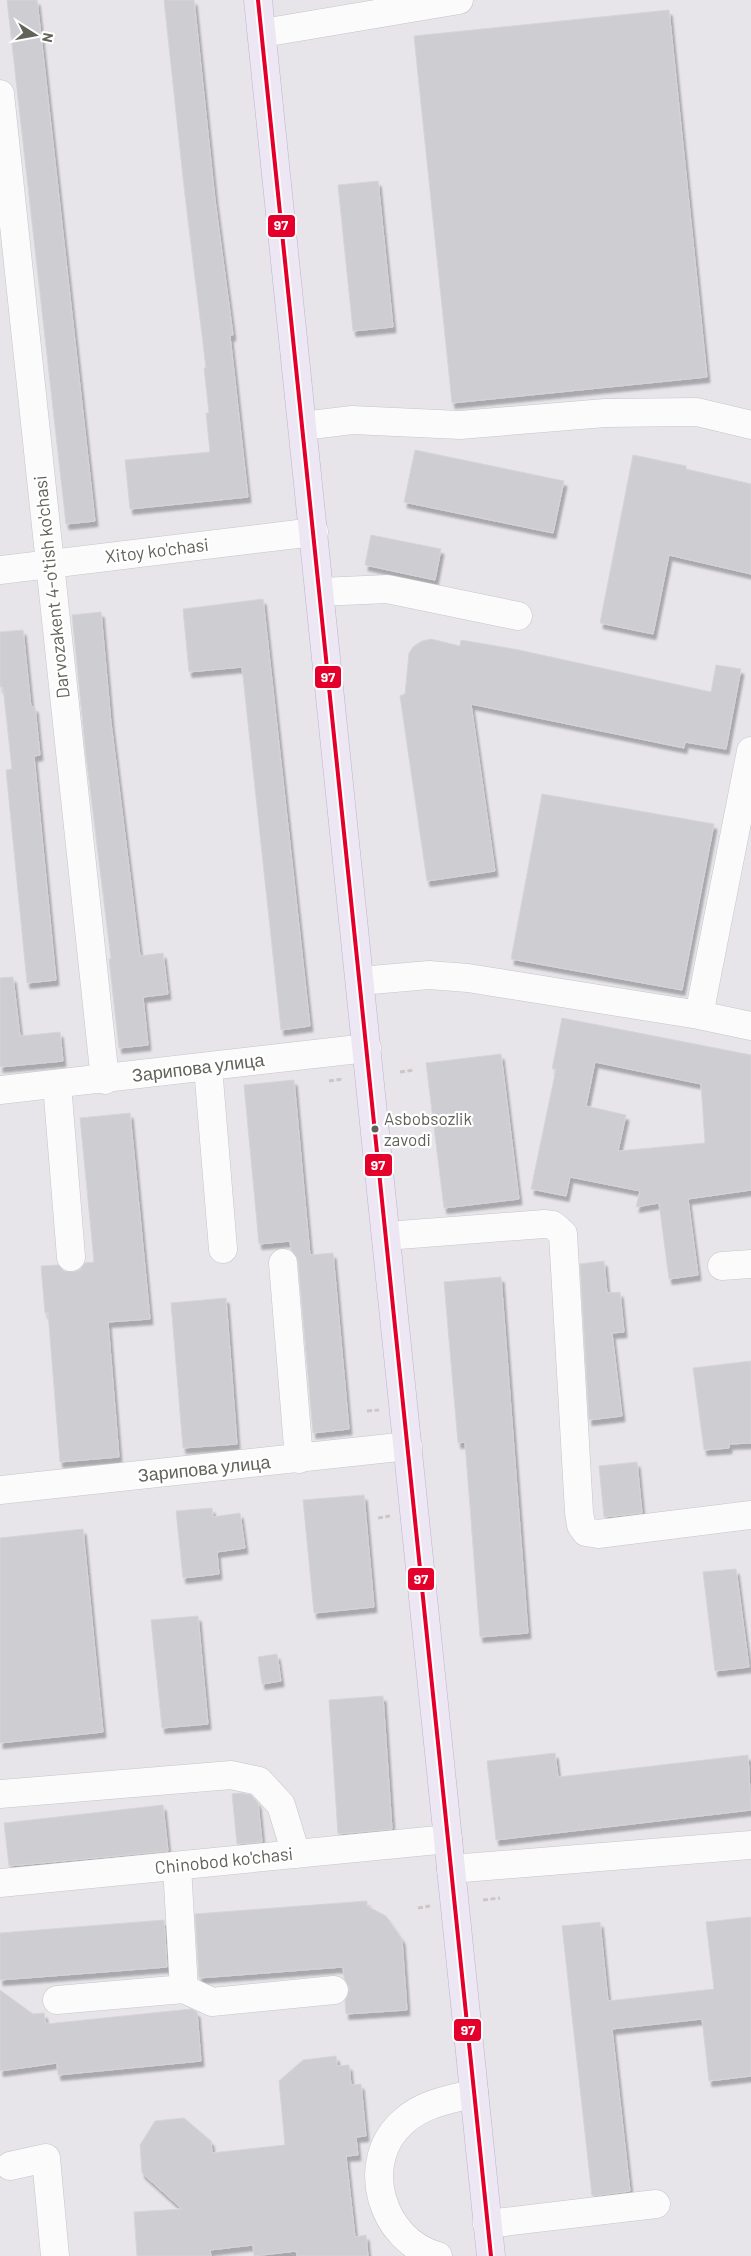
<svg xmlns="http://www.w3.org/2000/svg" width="751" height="2256" viewBox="0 0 751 2256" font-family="Barlow,sans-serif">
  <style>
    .building { fill: #cecdd1; stroke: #d6d4da; fill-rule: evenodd; filter: url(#shadow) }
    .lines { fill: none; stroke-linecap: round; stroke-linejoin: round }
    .minor-casing { stroke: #c6c5c4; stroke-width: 29 }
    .major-casing { stroke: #bfb2d2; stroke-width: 29 }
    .path { stroke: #ccc7c6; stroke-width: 3; stroke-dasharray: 5 2.5; stroke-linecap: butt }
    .minor { stroke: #fbfbfc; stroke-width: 28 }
    .major { stroke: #ece7f2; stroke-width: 28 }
    .bus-1-casing { stroke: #fff; stroke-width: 8 }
    .bus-1 { stroke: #e4002b; stroke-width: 4 }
    .bus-dot { fill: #61635a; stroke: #fff; stroke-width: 2 }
    .labels { text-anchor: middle; stroke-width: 4.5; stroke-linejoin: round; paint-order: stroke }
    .bus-label { font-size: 17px; fill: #61635a; stroke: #fff; text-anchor: start }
    .street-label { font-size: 18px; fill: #61635a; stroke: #fff }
    .line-badge { stroke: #fff; stroke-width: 2 }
    .badge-label { font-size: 14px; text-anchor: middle; font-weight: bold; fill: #fff }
  </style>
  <defs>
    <filter id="shadow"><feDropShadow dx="3" dy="5.5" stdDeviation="1" flood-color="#0004"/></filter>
  </defs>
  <rect width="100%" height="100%" fill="#e7e5ea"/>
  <path class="building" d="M 7,0 L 37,0 L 95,521 L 66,524 Z
    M 164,0 L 194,0 L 215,200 L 233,335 L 230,336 L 248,497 L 130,509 L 125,460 L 210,452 L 206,413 L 209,413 L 204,368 L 206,368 L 184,187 Z
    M 669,10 L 707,377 L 452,403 L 414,36 Z
    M 378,181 L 393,327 L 353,331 L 338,185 Z
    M 415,450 L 564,481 L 553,533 L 404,502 Z
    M 633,455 L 686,466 L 686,469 L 751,484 L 751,574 L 669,555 L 653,634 L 600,623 Z
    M 371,535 L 441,549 L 435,580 L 365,565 Z
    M 263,599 L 310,1026 L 281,1030 L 242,667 L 189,672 L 183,609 Z
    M 101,612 L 111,723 L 140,956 L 163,953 L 168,994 L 143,997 L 148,1045 L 119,1048 L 109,959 L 111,959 L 86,756 L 72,615 Z
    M 23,630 L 31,707 L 35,707 L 40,755 L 34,756 L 56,980 L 27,983 L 6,770 L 12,769 L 3,687 L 0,687 L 0,632 Z
    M 431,639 L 460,646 L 461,640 L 519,650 L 711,692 L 716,665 L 741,669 L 726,749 L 685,742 L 684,748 L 471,704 L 495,871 L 427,881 L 400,696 L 405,694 L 409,653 L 414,646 L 422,641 Z
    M 542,794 L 714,824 L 682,990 L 511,959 Z
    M 13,977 L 20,1036 L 60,1032 L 63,1061 L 0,1067 L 0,978 Z
    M 562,1018 L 751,1055 L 751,1190 L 688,1199 L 698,1275 L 669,1279 L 659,1203 L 636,1207 L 640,1191 L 570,1177 L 566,1196 L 531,1189 L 556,1069 L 552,1069 ZM 595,1062 L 701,1084 L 705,1143 L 618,1151 L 626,1115 L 586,1106 Z
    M 501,1054 L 519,1199 L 444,1208 L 426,1063 Z
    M 294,1080 L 310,1255 L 333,1253 L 349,1429 L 313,1433 L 298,1261 L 296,1255 L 291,1250 L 290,1241 L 259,1244 L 244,1085 Z
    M 130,1113 L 150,1319 L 108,1322 L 119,1457 L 60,1462 L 48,1312 L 45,1313 L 41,1266 L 58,1265 L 64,1271 L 73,1272 L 80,1270 L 85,1263 L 94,1262 L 80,1118 Z
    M 604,1261 L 607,1293 L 620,1292 L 624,1332 L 612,1333 L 622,1416 L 589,1420 L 580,1264 Z
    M 501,1277 L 528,1633 L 480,1637 L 465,1442 L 458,1443 L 444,1282 Z
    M 226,1298 L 237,1444 L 183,1448 L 171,1303 Z
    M 751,1361 L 751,1443 L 729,1444 L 729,1448 L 704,1450 L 693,1368 Z
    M 637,1462 L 642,1513 L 604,1517 L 599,1466 Z
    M 364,1495 L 374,1607 L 314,1613 L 303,1500 Z
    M 212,1508 L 213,1517 L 240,1513 L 245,1548 L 217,1552 L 219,1574 L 183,1578 L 176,1511 Z
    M 83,1529 L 103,1732 L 0,1743 L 0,1538 Z
    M 736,1569 L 749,1667 L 715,1671 L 703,1572 Z
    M 198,1616 L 208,1724 L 162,1728 L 151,1620 Z
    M 277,1654 L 281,1681 L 262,1684 L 258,1657 Z
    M 383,1696 L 392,1829 L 338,1834 L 329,1700 Z
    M 555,1753 L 558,1777 L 748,1755 L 751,1810 L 496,1840 L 487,1761 Z
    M 241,1793 L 251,1795 L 258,1803 L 262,1842 L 237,1844 L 232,1794 Z
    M 163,1805 L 168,1851 L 9,1866 L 4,1823 Z
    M 367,1901 L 367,1906 L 386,1916 L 402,1939 L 407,2010 L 346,2014 L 345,2001 L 350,1989 L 344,1978 L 343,1967 L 199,1978 L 195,1914 Z
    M 751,1917 L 751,2076 L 709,2081 L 702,2019 L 612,2029 L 630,2191 L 592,2196 L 562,1926 L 600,1922 L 608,2001 L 714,1989 L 706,1922 Z
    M 164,1920 L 167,1967 L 0,1980 L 0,1933 Z
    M 0,1990 L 33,2014 L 44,2013 L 46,2024 L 191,2009 L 197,2012 L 201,2061 L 58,2075 L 57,2063 L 0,2071 Z
    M 336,2056 L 337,2066 L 349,2065 L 351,2085 L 361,2084 L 366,2136 L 356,2137 L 358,2155 L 346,2156 L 355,2237 L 366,2235 L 368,2256 L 297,2256 L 296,2251 L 254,2256 L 253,2245 L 210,2250 L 211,2256 L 137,2256 L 134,2212 L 182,2209 L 142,2173 L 140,2145 L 155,2121 L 184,2118 L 211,2141 L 212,2153 L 285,2145 L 279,2081 L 303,2060 Z"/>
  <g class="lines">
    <g class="minor-casing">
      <path id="minor" d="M 263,33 L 459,0
        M 0,94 L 105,1080
        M 303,426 L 352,420 L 460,425 L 605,413 L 697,412 L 751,425
        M 0,570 L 314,532
        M 320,592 L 387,589 L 518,616
        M 360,981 L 429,975 L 468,978 L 699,1015 L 751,1026
        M 699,1015 L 751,751
        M 208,1067 L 223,1249
        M 57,1084 L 71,1257
        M 0,1090 L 367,1048
        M 386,1236 L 544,1224 L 553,1225 L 563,1234 L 579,1512 L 581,1525 L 586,1532 L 598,1534 L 751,1515
        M 283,1263 L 299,1459
        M 722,1266 L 751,1264
        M 0,1490 L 408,1446
        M 0,1794 L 231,1775 L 259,1781 L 281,1805 L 296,1854
        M 451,1869 L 751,1845
        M 0,1883 L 448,1839
        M 184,1989 L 212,2002 L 334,1990
        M 57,2000 L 184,1989 L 177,1866
        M 10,2166 L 46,2158 L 55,2256
        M 487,2224 L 656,2204
        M 438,2256 C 381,2241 357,2161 404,2121 C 424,2103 449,2100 474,2093"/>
    </g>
    <g class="major-casing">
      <path id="major" d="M 258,0 L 491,2256"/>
    </g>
    <path class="path" d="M 400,1072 L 414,1070
      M 329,1081 L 343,1079
      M 367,1411 L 379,1410
      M 378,1518 L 390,1516
      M 483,1900 L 500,1898
      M 418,1908 L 430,1906"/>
    <use href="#minor" class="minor"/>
    <use href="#major" class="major"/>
    <g class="bus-1-casing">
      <path id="bus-1" d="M 258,0 L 491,2256"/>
    </g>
    <use href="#bus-1" class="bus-1"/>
  </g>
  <circle class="bus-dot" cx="375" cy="1129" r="4.5"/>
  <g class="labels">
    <g class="bus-label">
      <text x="384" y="1125">Asbobsozlik<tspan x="384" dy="21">zavodi</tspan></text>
    </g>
    <g class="street-label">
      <text transform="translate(157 551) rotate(-7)" y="6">Xitoy ko'chasi</text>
      <text transform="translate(52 587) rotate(-96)" y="6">Darvozakent 4-o'tish ko'chasi</text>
      <text transform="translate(198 1068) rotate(-7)" y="6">Зарипова улица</text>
      <text transform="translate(204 1469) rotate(-6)" y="6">Зарипова улица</text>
      <text transform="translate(224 1861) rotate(-6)" y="6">Chinobod ko'chasi</text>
    </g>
  </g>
  <g class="line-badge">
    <rect x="267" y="214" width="29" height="24" rx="5" fill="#e4002b"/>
    <rect x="314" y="665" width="28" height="24" rx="5" fill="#e4002b"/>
    <rect x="364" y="1153" width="29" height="24" rx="5" fill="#e4002b"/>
    <rect x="407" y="1567" width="28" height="24" rx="5" fill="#e4002b"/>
    <rect x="453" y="2018" width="29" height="24" rx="5" fill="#e4002b"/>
  </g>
  <g class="badge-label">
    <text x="281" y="230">97</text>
    <text x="328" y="682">97</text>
    <text x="378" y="1170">97</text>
    <text x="421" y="1584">97</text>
    <text x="468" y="2035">97</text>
  </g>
  <g transform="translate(35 35) rotate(101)" stroke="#ffffff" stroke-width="4" paint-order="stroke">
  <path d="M0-4L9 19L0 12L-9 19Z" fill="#61635a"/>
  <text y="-8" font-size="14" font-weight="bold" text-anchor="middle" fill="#61635a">N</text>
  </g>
</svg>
